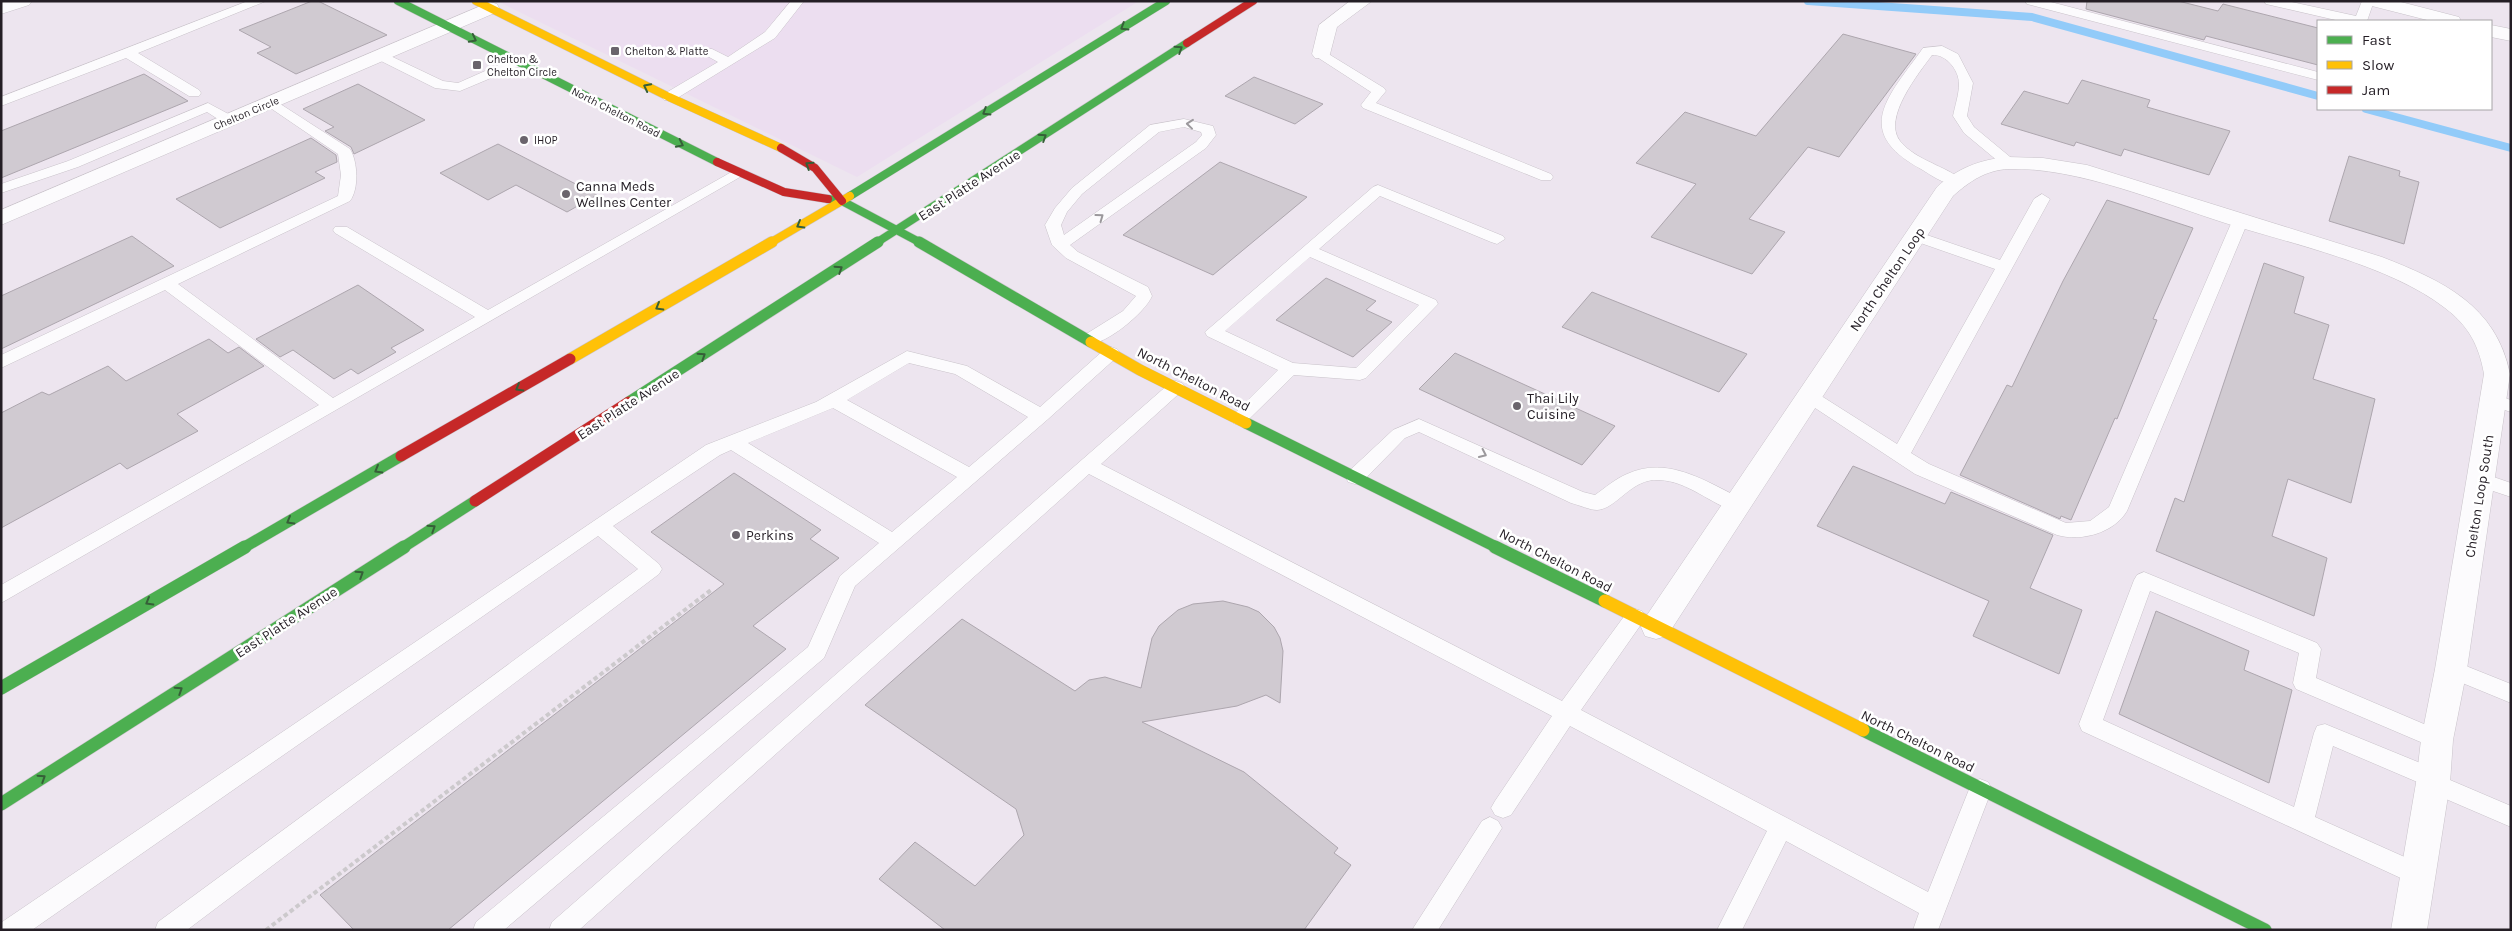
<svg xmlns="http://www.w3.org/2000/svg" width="2512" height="931" viewBox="0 0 2512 931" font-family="Karla,sans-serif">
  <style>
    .built { fill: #ecdef0 }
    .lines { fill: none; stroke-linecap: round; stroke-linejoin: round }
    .stream { stroke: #92cbf9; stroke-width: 8 }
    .building { fill: #d0cad1; stroke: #ada6ae }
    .lane-casing { stroke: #c9c3ca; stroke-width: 1 }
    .street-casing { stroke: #c9c3ca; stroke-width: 1 }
    .fast-far2-casing { stroke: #c9c3ca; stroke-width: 9 }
    .fast-far1-casing { stroke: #c9c3ca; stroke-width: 12 }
    .fast-casing { stroke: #c9c3ca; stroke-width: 14 }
    .slow-far2-casing { stroke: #c9c3ca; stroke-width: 9 }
    .slow-far1-casing { stroke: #c9c3ca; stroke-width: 12 }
    .slow-casing { stroke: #c9c3ca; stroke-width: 14 }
    .jam-far1-casing { stroke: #c9c3ca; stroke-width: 9 }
    .jam-casing { stroke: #c9c3ca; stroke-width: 12 }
    .path { stroke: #ccc9cc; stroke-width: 4; stroke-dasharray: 4.5 3; stroke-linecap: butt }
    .lane { fill: #fcfbfd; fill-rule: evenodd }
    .street { fill: #fcfbfd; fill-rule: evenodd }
    .fast-far2 { stroke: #4caf50; stroke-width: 8 }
    .fast-far1 { stroke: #4caf50; stroke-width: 11 }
    .fast { stroke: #4caf50; stroke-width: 13 }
    .slow-far2 { stroke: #ffc107; stroke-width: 8 }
    .slow-far1 { stroke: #ffc107; stroke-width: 11 }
    .slow { stroke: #ffc107; stroke-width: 13 }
    .jam-far1 { stroke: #c62828; stroke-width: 8 }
    .jam { stroke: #c62828; stroke-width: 11 }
    .oneway { stroke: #365f38 }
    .oneway2 { stroke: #9b989c }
    .poi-dot { fill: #6a646c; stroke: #fff; stroke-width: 2 }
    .labels { text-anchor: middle; stroke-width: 5; stroke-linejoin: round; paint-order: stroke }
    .far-poi-label { font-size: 11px; fill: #241e25; stroke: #fff; text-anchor: start }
    .far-street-label { font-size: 11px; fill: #241e25; stroke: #fff }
    .street-label { font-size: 14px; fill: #241e25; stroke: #fff }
    .poi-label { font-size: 14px; fill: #241e25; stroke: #fff; text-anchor: start }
  </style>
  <rect width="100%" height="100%" fill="#ede5ef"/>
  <path class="built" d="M 497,1 L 1139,1 L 857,177 Z"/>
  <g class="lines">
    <path class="stream" d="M 1808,1 L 2032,17 L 2318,96
      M 2366,109 L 2511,148"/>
  </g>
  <path class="building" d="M 312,1 L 318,1 L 387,35 L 296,74 L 257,53 L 271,47 L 239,30 Z
    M 2087,1 L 2178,1 L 2218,11 L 2223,4 L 2318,28 L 2318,65 L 2206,36 L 2204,40 L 2086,9 Z
    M 1843,34 L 1916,54 L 1839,157 L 1808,147 L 1749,219 L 1785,232 L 1752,274 L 1651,237 L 1696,184 L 1636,163 L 1685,112 L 1756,136 Z
    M 144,74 L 188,101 L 1,178 L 1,131 Z
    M 1254,77 L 1323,104 L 1295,124 L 1225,96 Z
    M 2082,80 L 2150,100 L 2147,107 L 2230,131 L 2209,175 L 2124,149 L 2121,156 L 2076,142 L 2074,146 L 2001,124 L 2024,91 L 2068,104 Z
    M 358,84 L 425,120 L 354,154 L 351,147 L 325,131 L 334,127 L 303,109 Z
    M 311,138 L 336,155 L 337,162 L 315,172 L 325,178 L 220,228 L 176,199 Z
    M 498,144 L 597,195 L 567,212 L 516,185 L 488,200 L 440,173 Z
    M 2349,156 L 2400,171 L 2399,176 L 2419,182 L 2404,244 L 2329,221 Z
    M 1220,162 L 1307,197 L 1213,275 L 1123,235 Z
    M 2107,200 L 2193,228 L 2153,319 L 2157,320 L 2117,419 L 2115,418 L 2071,520 L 2061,516 L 2060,519 L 1960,475 L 2007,385 L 2012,387 L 2063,281 Z
    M 132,236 L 174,266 L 1,349 L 1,296 Z
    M 2264,263 L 2304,277 L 2294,313 L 2329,325 L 2313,379 L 2375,399 L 2351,503 L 2288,479 L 2272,536 L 2327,558 L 2314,616 L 2156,551 L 2175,498 L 2184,502 Z
    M 1326,278 L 1376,301 L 1366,310 L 1392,322 L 1353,357 L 1276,320 Z
    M 358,285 L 424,330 L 391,348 L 396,352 L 358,374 L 351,369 L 334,379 L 293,350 L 280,357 L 256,339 Z
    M 1592,292 L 1747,354 L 1719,392 L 1562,327 Z
    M 209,339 L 228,353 L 239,347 L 264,366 L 177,414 L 198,431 L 127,469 L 120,463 L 1,528 L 1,413 L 42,392 L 49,395 L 108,366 L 126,381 Z
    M 1455,353 L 1615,426 L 1582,465 L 1419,389 Z
    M 1853,466 L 1945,504 L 1951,492 L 2053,535 L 2030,588 L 2082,610 L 2059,674 L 1973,636 L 1989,601 L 1817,526 Z
    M 734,473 L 821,530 L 810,539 L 839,558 L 753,626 L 786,649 L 448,930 L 354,930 L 320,895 L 724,584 L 651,532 Z
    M 1223,601 L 1248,607 L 1259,612 L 1274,627 L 1280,638 L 1283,651 L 1280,703 L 1266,695 L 1237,706 L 1142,722 L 1244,772 L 1338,848 L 1334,853 L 1351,865 L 1304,930 L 945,930 L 879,879 L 915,842 L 975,886 L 1024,835 L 1016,809 L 865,705 L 962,619 L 1075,691 L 1089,680 L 1105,677 L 1141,688 L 1152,638 L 1159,626 L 1178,610 L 1193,604 Z
    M 2156,611 L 2249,651 L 2244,670 L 2292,690 L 2269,783 L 2119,714 Z"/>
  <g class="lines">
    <g class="lane-casing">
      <path id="lane" d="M 248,1 L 266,1 L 138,53 L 199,90 L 201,93 L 199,96 L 189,96 L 126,58 L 1,106 L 1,97 Z
        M 791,1 L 804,1 L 775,38 L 674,100 L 664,100 L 662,97 L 664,94 L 718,62 L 700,52 L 702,49 L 712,49 L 728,57 L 765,32 Z
        M 2025,1 L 2047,1 L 2318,72 L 2318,80 L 2027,4 Z
        M 2264,1 L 2287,1 L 2356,16 L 2362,1 L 2374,1 L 2367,21 L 2340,21 L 2266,4 Z
        M 1942,46 L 1958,54 L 1973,83 L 1967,116 L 1974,127 L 2015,161 L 2017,164 L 2015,167 L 2005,167 L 1964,133 L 1953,116 C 1955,106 1959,94 1959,84 C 1959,70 1946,54 1932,55 C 1919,73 1882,118 1900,141 C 1908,151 1921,158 1932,163 C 1941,168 1956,173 1961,181 L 1959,184 C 1947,187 1931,175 1921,169 C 1851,131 1889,96 1923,48 Z
        M 1322,50 L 1384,88 L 1386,91 L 1376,103 L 1551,174 L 1553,177 L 1551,180 L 1541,180 L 1363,108 L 1361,105 L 1371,92 L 1317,57 L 1315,54 Z
        M 380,51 L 443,81 L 458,83 L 512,59 L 517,58 L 524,62 L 522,65 L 460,91 L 435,88 L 375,58 L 373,55 L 375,52 Z
        M 271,98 L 350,149 C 358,162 359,189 350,201 L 178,284 L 333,398 L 475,317 L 335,233 L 333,230 L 335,227 L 347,227 L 488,310 L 735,170 L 745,170 L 747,173 L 1,603 L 1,585 L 319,405 L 165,290 L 1,368 L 1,355 L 338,196 L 341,175 L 338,154 L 266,105 L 264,102 Z
        M 208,103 L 234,117 L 236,120 L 234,123 L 224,123 L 207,112 L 78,167 L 1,193 L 1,184 L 68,161 Z
        M 1184,119 L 1213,126 L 1216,135 L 1206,148 L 1070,245 L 1078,252 L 1148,287 L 1152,296 C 1145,313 1102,349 1083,344 L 1080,340 L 1083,336 L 1123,311 L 1136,296 L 1066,258 L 1052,245 L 1045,225 L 1055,208 L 1072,188 L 1150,125 ZM 1184,127 L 1201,132 L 1202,135 L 1196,142 L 1064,235 L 1061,225 L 1067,212 L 1082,194 L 1159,132 Z
        M 1378,185 L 1503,236 L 1505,239 L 1497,244 L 1491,242 L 1380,196 L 1319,249 L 1436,300 L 1438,304 L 1366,378 L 1360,380 L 1294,375 L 1245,423 L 1239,425 L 1233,423 L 1230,419 L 1233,415 L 1278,370 L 1207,336 L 1205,332 L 1373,187 ZM 1310,257 L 1419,305 L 1356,368 L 1293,363 L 1225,331 Z
        M 2042,194 L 2050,199 L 1911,453 L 1929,464 L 2066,523 L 2090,521 L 2109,507 L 2233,219 L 2241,214 L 2249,219 L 2127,511 C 2114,533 2081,542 2057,535 L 1915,474 L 1803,400 L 1800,396 L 1803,392 L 1815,392 L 1897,444 L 1995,269 L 1909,239 L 1907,236 L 1909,233 L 1921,233 L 2000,260 L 2034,199 Z
        M 1111,347 L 1117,349 L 1120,353 L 1117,357 L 1047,420 L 855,586 L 824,658 L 504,930 L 473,930 L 476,922 L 808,647 L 840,576 L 879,543 L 731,450 L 720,455 L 613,526 L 659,564 L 662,569 L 659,574 L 187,930 L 155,930 L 158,922 L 638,569 L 598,536 L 32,930 L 1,930 L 2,922 L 706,445 L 816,402 L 907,351 L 967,366 L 1040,407 L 1105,349 ZM 909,363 L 955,374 L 1028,417 L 969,467 L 847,400 ZM 833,408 L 957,477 L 892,532 L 748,443 Z
        M 1176,381 L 1182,383 L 1185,387 L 1182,391 L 1101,464 L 1562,701 L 1628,611 L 1635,609 L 1642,611 L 1645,617 L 1642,623 L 1581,710 L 1928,892 L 1972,782 L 1980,779 L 1988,782 L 1992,789 L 1938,930 L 1913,930 L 1919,913 L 1786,841 L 1742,930 L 1717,930 L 1767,831 L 1570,726 L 1511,815 L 1503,818 L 1495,815 L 1491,808 L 1495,801 L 1552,716 L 1089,474 L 579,930 L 549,930 L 552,922 L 1170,383 Z
        M 2495,395 L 2511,400 L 2511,412 L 2489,405 L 2486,401 L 2489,397 Z
        M 1419,419 L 1583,492 L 1595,495 C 1605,488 1615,479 1627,474 C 1668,455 1707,482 1744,500 L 1747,505 L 1744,510 L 1737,512 C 1710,504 1688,481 1659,480 C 1631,478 1617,509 1597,510 C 1590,510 1579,505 1571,503 L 1419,432 L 1405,438 L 1362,482 L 1355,484 L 1348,482 L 1346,477 L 1348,472 L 1393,430 Z
        M 2482,473 L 2511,483 L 2511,497 L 2475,485 L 2473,480 L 2475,475 Z
        M 2144,572 L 2317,643 L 2321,649 L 2316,678 L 2445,733 L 2448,740 L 2445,747 L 2437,749 L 2296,689 L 2293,683 L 2299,653 L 2150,591 L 2103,720 L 2294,807 L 2314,733 L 2317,726 L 2325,724 L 2440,771 L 2443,777 L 2511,806 L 2511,827 L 2425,790 L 2422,784 L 2333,746 L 2315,817 L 2427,867 L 2430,875 L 2427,883 L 2418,886 L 2082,731 L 2079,724 L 2134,580 L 2137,575 Z
        M 2451,660 L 2511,684 L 2511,703 L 2443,675 L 2440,669 L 2443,663 Z
        M 1490,817 L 1498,821 L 1502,828 L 1438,930 L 1412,930 L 1482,821 Z"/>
    </g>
    <g class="street-casing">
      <path id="street" d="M 5,1 L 32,1 L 29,5 L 1,14 L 1,3 Z
        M 1350,1 L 1372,1 L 1337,27 L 1329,58 L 1315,58 L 1312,54 L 1319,25 Z
        M 2365,1 L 2397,1 L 2459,17 L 2461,21 L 2431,21 L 2368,5 Z
        M 490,2 L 497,4 L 499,8 L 497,12 L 1,225 L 1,210 Z
        M 2491,25 L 2511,29 L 2511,41 L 2491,37 Z
        M 2007,157 L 2043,158 L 2087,165 L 2382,257 C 2443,281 2496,305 2510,374 L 2467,669 L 2453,740 L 2450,783 L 2427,930 L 2391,930 L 2416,783 L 2421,740 L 2435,669 L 2484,374 C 2479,346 2469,326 2445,308 C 2390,265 2292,244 2225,223 C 2159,202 2077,167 2009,169 C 1986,170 1970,181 1953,196 L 1667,636 L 1656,639 L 1645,636 L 1641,627 L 1645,618 L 1937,187 C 1958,168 1979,160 2007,157 Z"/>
    </g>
    <g class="fast-far2-casing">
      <path id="fast-far2" d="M 398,1 L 717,162
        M 850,196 L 1166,1
        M 828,199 L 842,201 L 921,243
        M 876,243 L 1187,43"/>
    </g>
    <g class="fast-far1-casing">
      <path id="fast-far1" d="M 919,242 L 1091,342
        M 629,402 L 878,242
        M 1246,423 L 1498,548
        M 243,548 L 401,456
        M 402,548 L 475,501"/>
    </g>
    <g class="fast-casing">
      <path id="fast" d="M 1495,547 L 1605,601
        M 1,688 L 245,547
        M 1863,730 L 2265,930
        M 1,804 L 404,547"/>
    </g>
    <g class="slow-far2-casing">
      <path id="slow-far2" d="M 476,1 L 669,97 L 781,148
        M 770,243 L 850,196"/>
    </g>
    <g class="slow-far1-casing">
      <path id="slow-far1" d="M 1091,342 L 1140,370 L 1246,423
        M 570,359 L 772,242"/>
    </g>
    <g class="slow-casing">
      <path id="slow" d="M 1605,601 L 1863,730"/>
    </g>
    <g class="jam-far1-casing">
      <path id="jam-far1" d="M 1187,43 L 1253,1
        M 781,148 L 815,168 L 842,201
        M 717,162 L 784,192 L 828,199"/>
    </g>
    <g class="jam-casing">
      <path id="jam" d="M 401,456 L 570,359
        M 475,501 L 629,402"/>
    </g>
    <path class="path" d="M 266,930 L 711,590"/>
    <use href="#lane" class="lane"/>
    <use href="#street" class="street"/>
    <use href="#fast-far2" class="fast-far2"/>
    <use href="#fast-far1" class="fast-far1"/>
    <use href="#fast" class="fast"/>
    <use href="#slow-far2" class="slow-far2"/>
    <use href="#slow-far1" class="slow-far1"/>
    <use href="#slow" class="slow"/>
    <use href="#jam-far1" class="jam-far1"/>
    <use href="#jam" class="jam"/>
  </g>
  <defs><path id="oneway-chevron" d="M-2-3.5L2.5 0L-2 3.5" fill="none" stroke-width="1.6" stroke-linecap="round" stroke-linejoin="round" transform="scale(1.25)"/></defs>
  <g class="oneway">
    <use href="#oneway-chevron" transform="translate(1124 27) rotate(148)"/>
    <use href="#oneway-chevron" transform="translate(473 39) rotate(27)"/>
    <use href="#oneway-chevron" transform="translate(1179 49) rotate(-33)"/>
    <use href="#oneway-chevron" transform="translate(647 87) rotate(-153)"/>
    <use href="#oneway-chevron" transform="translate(986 112) rotate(148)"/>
    <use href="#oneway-chevron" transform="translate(1043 137) rotate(-33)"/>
    <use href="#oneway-chevron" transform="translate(680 144) rotate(26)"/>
    <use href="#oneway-chevron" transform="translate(809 165) rotate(-147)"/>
    <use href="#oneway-chevron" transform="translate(800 225) rotate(150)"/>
    <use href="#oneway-chevron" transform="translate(839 269) rotate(-33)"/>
    <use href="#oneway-chevron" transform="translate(659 307) rotate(150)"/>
    <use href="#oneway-chevron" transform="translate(702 356) rotate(-33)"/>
    <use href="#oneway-chevron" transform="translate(519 388) rotate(150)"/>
    <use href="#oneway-chevron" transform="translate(378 470) rotate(150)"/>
    <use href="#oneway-chevron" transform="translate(290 521) rotate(150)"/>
    <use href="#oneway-chevron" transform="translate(432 528) rotate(-33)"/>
    <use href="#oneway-chevron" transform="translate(360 574) rotate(-33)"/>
    <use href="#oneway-chevron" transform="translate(149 602) rotate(150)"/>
    <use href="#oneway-chevron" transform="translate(179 690) rotate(-33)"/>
    <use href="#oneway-chevron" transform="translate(42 778) rotate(-33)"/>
  </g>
  <g class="oneway2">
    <use href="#oneway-chevron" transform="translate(1190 124) rotate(-174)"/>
    <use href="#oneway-chevron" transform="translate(1100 217) rotate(-36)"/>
    <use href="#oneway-chevron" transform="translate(1483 454) rotate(25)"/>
  </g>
  <g class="poi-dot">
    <rect x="610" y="46" width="10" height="10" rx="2.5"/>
    <rect x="472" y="60" width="10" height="10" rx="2.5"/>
    <circle cx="524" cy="140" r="5"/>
    <circle cx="566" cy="194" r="5"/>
    <circle cx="1517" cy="406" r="5"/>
    <circle cx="736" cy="535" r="5"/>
  </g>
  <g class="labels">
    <g class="far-poi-label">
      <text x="625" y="55">Chelton &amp; Platte</text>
      <text x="487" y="63">Chelton &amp;<tspan x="487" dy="13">Chelton Circle</tspan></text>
      <text x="534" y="144">IHOP</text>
    </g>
    <g class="far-street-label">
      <text transform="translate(616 112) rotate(27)" y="4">North Chelton Road</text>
      <text transform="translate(246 113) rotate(-23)" y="4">Chelton Circle</text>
    </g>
    <g class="street-label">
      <text transform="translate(969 185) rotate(-33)" y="5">East Platte Avenue</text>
      <text transform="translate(1887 279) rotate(-56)" y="5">North Chelton Loop</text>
      <text transform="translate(1194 379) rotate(27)" y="5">North Chelton Road</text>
      <text transform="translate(628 404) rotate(-33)" y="5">East Platte Avenue</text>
      <text transform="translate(2479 496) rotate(-81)" y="5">Chelton Loop South</text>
      <text transform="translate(1556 560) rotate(27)" y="5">North Chelton Road</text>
      <text transform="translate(286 622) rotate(-33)" y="5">East Platte Avenue</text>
      <text transform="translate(1918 741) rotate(26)" y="5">North Chelton Road</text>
    </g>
    <g class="poi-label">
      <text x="576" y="191">Canna Meds<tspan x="576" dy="16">Wellnes Center</tspan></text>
      <text x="1527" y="403">Thai Lily<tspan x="1527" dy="16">Cuisine</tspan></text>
      <text x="746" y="540">Perkins</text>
    </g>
  </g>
  <rect width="2512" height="931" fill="none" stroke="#241e25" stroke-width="5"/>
  <rect x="2317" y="20" width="175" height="90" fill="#ffffff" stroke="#a7a5a8"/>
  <rect x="2327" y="36" width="25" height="8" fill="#4caf50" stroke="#a7a5a8"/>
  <text x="2362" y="45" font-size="15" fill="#241e25">Fast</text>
  <rect x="2327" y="61" width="25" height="8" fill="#ffc107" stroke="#a7a5a8"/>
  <text x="2362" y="70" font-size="15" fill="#241e25">Slow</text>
  <rect x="2327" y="86" width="25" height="8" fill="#c62828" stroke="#a7a5a8"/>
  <text x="2362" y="95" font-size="15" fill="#241e25">Jam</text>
</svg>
